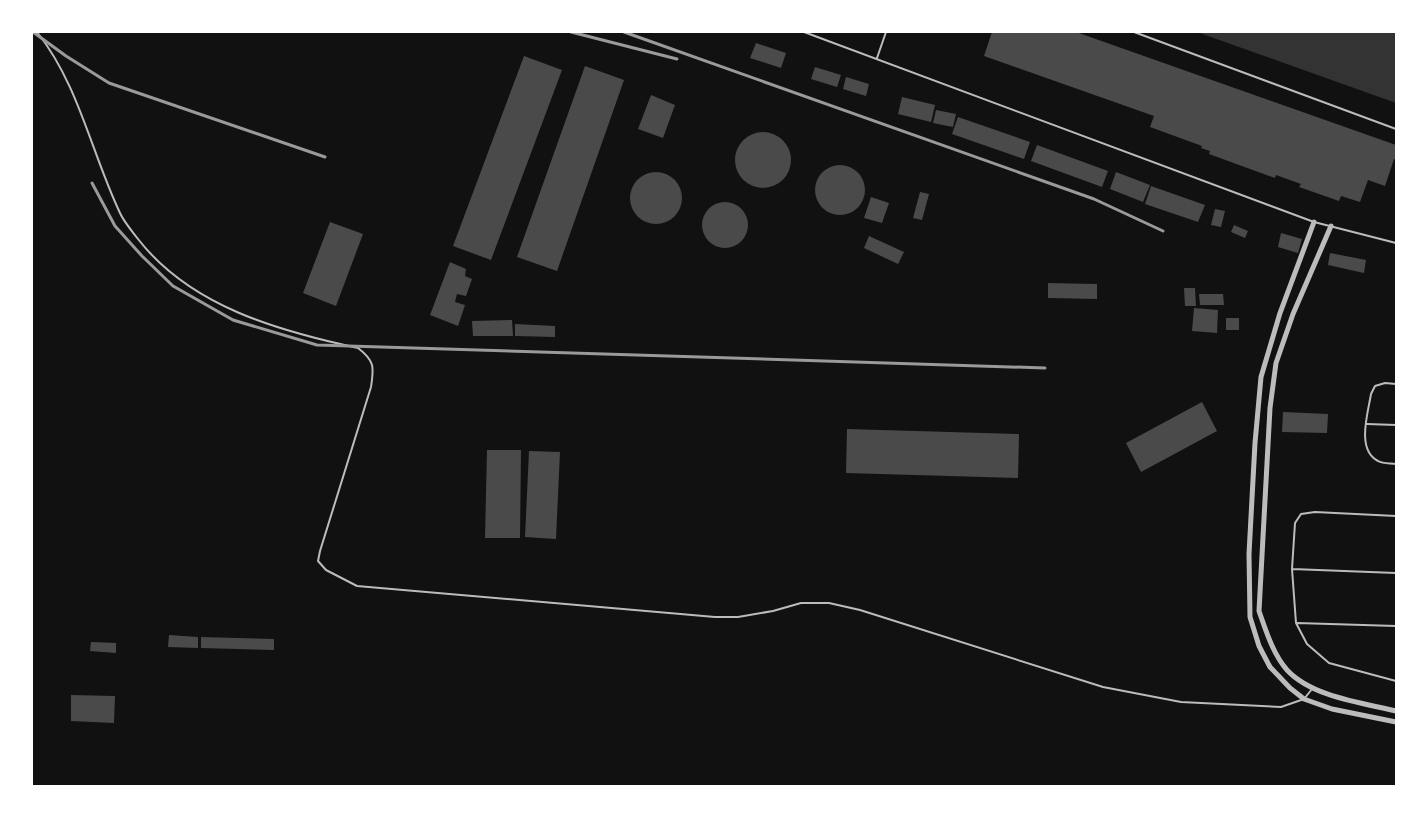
<svg xmlns="http://www.w3.org/2000/svg" width="1428" height="818" viewBox="0 0 1428 818" font-family="Quicksand,sans-serif">
  <style>
    .water { fill: #333 }
    .building { fill: #4a4a4a }
    .lines { fill: none; stroke-linecap: round; stroke-linejoin: round }
    .service { stroke: #bcbcbc; stroke-width: 2 }
    .minor { stroke: #bcbcbc; stroke-width: 5 }
    .rail { stroke: #9a9a9a; stroke-width: 3 }
  </style>
  <rect width="100%" height="100%" fill="#111"/>
  <path class="water" d="M 1197,32 L 1396,32 L 1396,103 Z"/>
  <path class="building" d="M 992,32 L 1076,32 L 1396,145 L 1396,160 L 1394,159 L 1385,186 L 1368,180 L 1360,202 L 1341,196 L 1339,201 L 1299,187 L 1301,184 L 1276,175 L 1275,178 L 1209,154 L 1210,151 L 1201,148 L 1202,146 L 1150,127 L 1154,116 L 984,56 Z
    M 756,43 L 786,53 L 781,68 L 750,58 Z
    M 524,56 L 562,70 L 491,260 L 453,246 Z
    M 585,66 L 624,80 L 557,271 L 517,257 Z
    M 815,67 L 841,75 L 837,87 L 811,79 Z
    M 846,77 L 869,84 L 866,96 L 843,89 Z
    M 651,95 L 675,105 L 663,138 L 638,129 Z
    M 902,97 L 935,105 L 931,122 L 898,114 Z
    M 936,110 L 956,114 L 953,127 L 933,123 Z
    M 958,117 L 1030,142 L 1024,159 L 952,134 Z
    M735 160a28 28 0 1 1 56 0a28 28 0 1 1-56 0Z
    M 1037,145 L 1108,171 L 1102,187 L 1031,161 Z
    M815 190a25 25 0 1 1 50 0a25 25 0 1 1-50 0Z
    M630 198a26 26 0 1 1 52 0a26 26 0 1 1-52 0Z
    M 1116,172 L 1150,185 L 1143,202 L 1110,189 Z
    M 1151,186 L 1205,205 L 1198,222 L 1145,204 Z
    M 920,192 L 929,194 L 922,220 L 913,218 Z
    M 871,197 L 889,203 L 882,223 L 864,218 Z
    M702 225a23 23 0 1 1 46 0a23 23 0 1 1-46 0Z
    M 1215,209 L 1225,211 L 1221,227 L 1211,225 Z
    M 330,222 L 363,234 L 336,306 L 303,293 Z
    M 1234,225 L 1248,231 L 1245,238 L 1231,232 Z
    M 1281,233 L 1302,239 L 1298,253 L 1278,247 Z
    M 869,236 L 904,252 L 898,264 L 864,248 Z
    M 1330,253 L 1366,260 L 1364,273 L 1328,265 Z
    M 450,262 L 466,269 L 465,276 L 472,279 L 466,296 L 457,294 L 455,302 L 465,305 L 458,326 L 430,315 Z
    M 1048,283 L 1097,284 L 1097,299 L 1048,298 Z
    M 1184,288 L 1195,288 L 1196,306 L 1185,306 Z
    M 1199,294 L 1223,294 L 1224,305 L 1200,305 Z
    M 1194,308 L 1218,310 L 1217,333 L 1192,331 Z
    M 1226,318 L 1239,318 L 1239,330 L 1226,330 Z
    M 512,320 L 513,336 L 473,336 L 472,321 Z
    M 515,324 L 555,326 L 555,337 L 515,336 Z
    M 1202,402 L 1217,431 L 1141,472 L 1126,443 Z
    M 1283,412 L 1328,414 L 1327,433 L 1282,432 Z
    M 847,429 L 1019,434 L 1018,478 L 846,473 Z
    M 487,450 L 521,450 L 520,538 L 485,538 Z
    M 529,451 L 560,452 L 556,539 L 525,537 Z
    M 169,635 L 198,637 L 198,648 L 168,647 Z
    M 201,637 L 274,639 L 274,650 L 201,648 Z
    M 91,642 L 116,643 L 116,653 L 90,651 Z
    M 71,695 L 115,696 L 114,723 L 71,721 Z"/>
  <g class="lines">
    <path class="service" d="M 37,32 C 79,85 91,152 120,213 C 124,222 132,231 138,239 C 190,306 278,331 358,348 C 375,361 374,367 371,387 L 320,551 L 318,561 L 326,570 L 357,586 L 715,617 L 738,617 L 773,611 L 801,603 L 829,603 L 860,610 L 1103,687 L 1181,702 L 1281,707 L 1304,699 L 1312,689
      M 804,32 L 1314,222 L 1396,243
      M 1134,32 L 1396,129
      M 877,58 L 886,32
      M 1396,384 L 1385,383 L 1375,386 L 1371,394 C 1368,413 1356,450 1378,461 C 1383,464 1391,463 1396,464
      M 1367,424 L 1396,425
      M 1396,516 L 1315,512 L 1301,514 L 1295,523 L 1292,569 L 1296,623 L 1307,644 L 1329,663 L 1396,681
      M 1292,569 L 1396,573
      M 1297,623 L 1396,626"/>
    <path class="minor" d="M 1314,222 L 1280,313 L 1261,377 L 1255,443 L 1249,554 L 1250,617 L 1259,646 L 1270,667 L 1290,688 L 1304,699 L 1332,709 L 1396,722
      M 1331,226 L 1293,314 L 1276,363 L 1270,408 L 1259,611 C 1266,631 1273,654 1287,670 C 1312,697 1363,703 1396,711"/>
    <path class="rail" d="M 33,32 L 66,56 L 109,83 L 325,157
      M 571,32 L 677,59
      M 624,32 L 1094,199 L 1163,231
      M 92,183 L 115,226 L 142,256 L 173,286 L 233,320 L 317,345 L 1045,368"/>
  </g>
  <rect width="1428" height="818" fill="none" stroke="#ffffff" stroke-width="66"/>
</svg>
